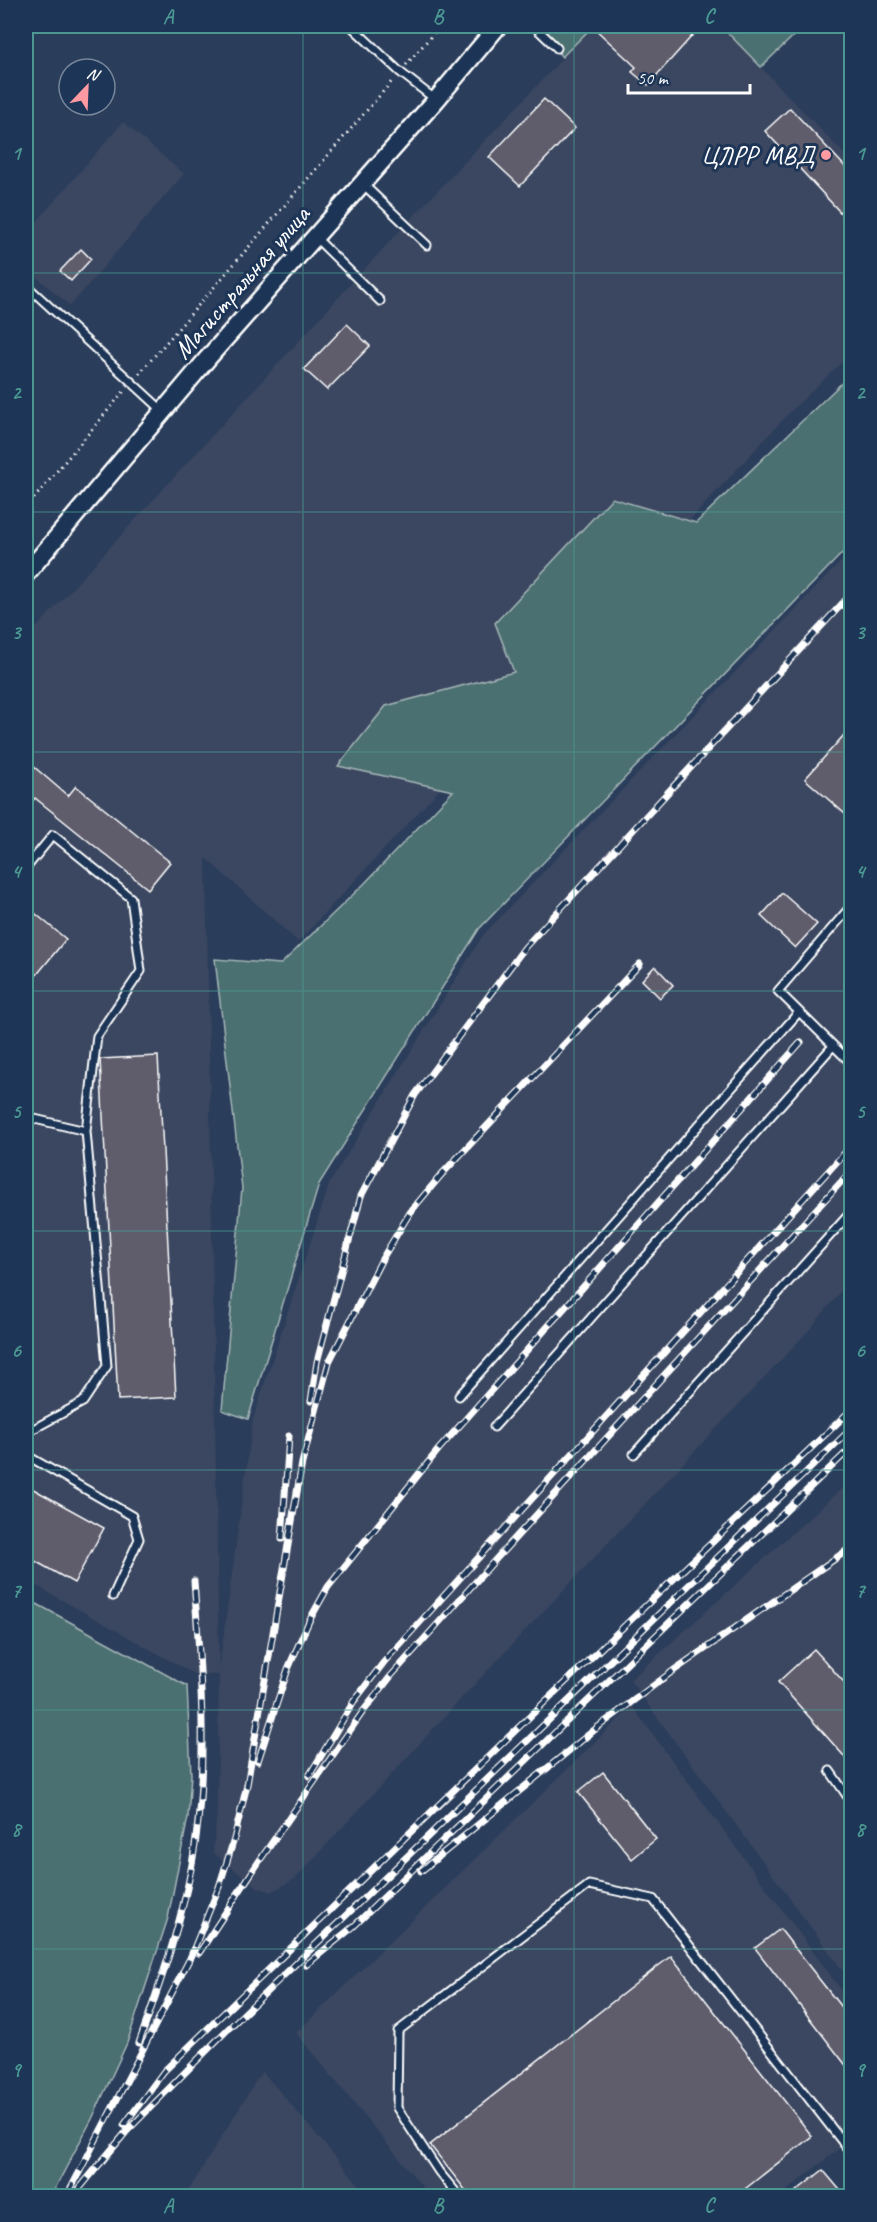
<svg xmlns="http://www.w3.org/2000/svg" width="877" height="2222" viewBox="0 0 877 2222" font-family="Caveat,sans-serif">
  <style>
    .built { fill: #3a4660 }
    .green { fill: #4c6f71; stroke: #a6b7b8; stroke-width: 1.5 }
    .building { fill: #5f5c6c; stroke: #fff; stroke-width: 1.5 }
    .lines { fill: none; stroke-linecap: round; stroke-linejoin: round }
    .service-casing { stroke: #fff; stroke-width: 11 }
    .tertiary-casing { stroke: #fff; stroke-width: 21 }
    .path { stroke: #fff; stroke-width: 3; stroke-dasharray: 1.5 4.5; stroke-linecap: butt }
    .service { stroke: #1d3557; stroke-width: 7 }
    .tertiary { stroke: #1d3557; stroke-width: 16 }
    .rail-casing { stroke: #fff; stroke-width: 7 }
    .rail { stroke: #1d3557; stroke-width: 4.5; stroke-dasharray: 14; stroke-linecap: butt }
    .grid { fill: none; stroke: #4b9892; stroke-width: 1.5; stroke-opacity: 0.55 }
    .poi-dot { fill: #ff9aa2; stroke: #1d3557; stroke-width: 2 }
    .labels { text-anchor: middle; stroke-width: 6; stroke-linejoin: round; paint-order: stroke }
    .poi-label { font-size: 26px; fill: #fff; stroke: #1d3557; text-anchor: end }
    .street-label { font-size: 26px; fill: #fff; stroke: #1d3557 }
    .neatline { fill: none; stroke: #4b9892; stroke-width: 2 }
    .grid-label { font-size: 20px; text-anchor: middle; font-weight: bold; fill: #4b9892 }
  </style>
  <rect width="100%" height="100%" fill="#2a3d5b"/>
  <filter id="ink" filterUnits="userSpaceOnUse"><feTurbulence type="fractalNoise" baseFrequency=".0167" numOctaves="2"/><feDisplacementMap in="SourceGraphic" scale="12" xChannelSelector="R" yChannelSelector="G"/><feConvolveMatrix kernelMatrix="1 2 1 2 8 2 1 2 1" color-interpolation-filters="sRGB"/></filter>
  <g filter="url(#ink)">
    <path class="built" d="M 593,26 L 721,26 L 851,161 L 851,354 L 794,408 L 298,942 L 206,858 L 219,1669 L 253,1419 L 330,1182 L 483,935 L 851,551 L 851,1279 L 812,1327 L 460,1700 L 295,1879 L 271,1892 L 257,1887 L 213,1853 L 217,1809 L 219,1675 L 194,1674 L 26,1580 L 26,639 L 391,240 Z
      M 123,122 L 184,174 L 70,306 L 26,268 L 26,234 Z
      M 851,1480 L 851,1982 L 630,1680 Z
      M 632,1706 L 851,2003 L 851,2139 L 780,2196 L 430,2196 L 296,2033 Z
      M 262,2071 L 369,2196 L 185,2196 Z"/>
    <path class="green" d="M 533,26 L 593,26 L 562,57 Z
      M 721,26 L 804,26 L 761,67 Z
      M 851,374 L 851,544 L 479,929 L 319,1184 L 248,1419 L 222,1410 L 242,1188 L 215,959 L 281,964 L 364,884 L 453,791 L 338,766 L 386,706 L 514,672 L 495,623 L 612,498 L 696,523 Z
      M 26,1598 L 187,1686 L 191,1775 L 188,1817 L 168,1918 L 127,2043 L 92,2119 L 51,2196 L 26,2196 Z"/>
    <path class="building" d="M 592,26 L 701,26 L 648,85 L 632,72 L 636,67 Z
      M 544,99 L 575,128 L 520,186 L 489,157 Z
      M 790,108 L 852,174 L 852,225 L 765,131 Z
      M 81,249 L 91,259 L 71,281 L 60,271 Z
      M 347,324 L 370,346 L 327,390 L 304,369 Z
      M 852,726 L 852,820 L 805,779 Z
      M 26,760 L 68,796 L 76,786 L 170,862 L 148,889 L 35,798 L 26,809 Z
      M 782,893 L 817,924 L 795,948 L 761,916 Z
      M 31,910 L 66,939 L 26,988 L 26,917 Z
      M 655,966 L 673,985 L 660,998 L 642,980 Z
      M 158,1056 L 176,1397 L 118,1400 L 100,1059 Z
      M 26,1485 L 104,1528 L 74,1583 L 26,1556 Z
      M 814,1649 L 852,1691 L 852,1765 L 778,1682 Z
      M 603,1772 L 656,1839 L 632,1859 L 578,1792 Z
      M 780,1929 L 852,2021 L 852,2073 L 755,1948 Z
      M 671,1956 L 812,2136 L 736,2196 L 470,2196 L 430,2145 Z
      M 823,2170 L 845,2196 L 790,2196 Z"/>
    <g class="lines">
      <g class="service-casing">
        <path id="service" d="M 351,26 L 400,72 L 436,100
          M 534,26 L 557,48
          M 364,185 L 427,245
          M 316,238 L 380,301
          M 26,285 L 163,411
          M 26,868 L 53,835 L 131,898 L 141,971 L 97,1036 L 86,1131 L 107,1366 L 83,1402 L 26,1433
          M 852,905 L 778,991 L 852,1064
          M 26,1117 L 86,1131
          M 459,1396 L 799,1012
          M 494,1427 L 833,1046
          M 634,1454 L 852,1211
          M 26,1455 L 132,1516 L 139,1539 L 113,1596
          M 830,1771 L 852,1803
          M 459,2196 L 439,2172 L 397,2108 L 398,2031 L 589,1885 L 653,1899 L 852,2154"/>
      </g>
      <g class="tertiary-casing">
        <path id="tertiary" d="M 26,574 L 208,358 L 436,100 L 498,26"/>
      </g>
      <path class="path" d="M 406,65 L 440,26
        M 139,374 L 394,79
        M 26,508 L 125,390"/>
      <use href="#service" class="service"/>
      <use href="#tertiary" class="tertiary"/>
      <g class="rail-casing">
        <path id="rail" d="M 311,1401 L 317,1362 L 361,1196 L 415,1095 L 525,947 L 852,593
          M 282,1539 L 289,1436
          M 258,1761 L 288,1669 L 309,1621 L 328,1587 L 439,1449 L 801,1042
          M 309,1776 L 354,1701 L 384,1662 L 852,1145
          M 421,1871 L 598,1727 L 673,1671 L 852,1547
          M 199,1953 L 260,1860 L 362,1713 L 391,1676 L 496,1559 L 852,1170
          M 306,1965 L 354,1926 L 852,1447
          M 139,2043 C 160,1984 181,1925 192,1864 C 209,1770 201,1675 194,1581
          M 124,2125 L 164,2071 L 553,1694 L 852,1409
          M 79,2189 L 127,2131 L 228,2029 L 852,1428
          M 67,2196 L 190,1958 L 219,1887 L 234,1839 L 247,1785 L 302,1463 L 329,1362 L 382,1259 L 411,1211 L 442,1174 L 640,964"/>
      </g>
      <use href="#rail" class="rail"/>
    </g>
  </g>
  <path class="grid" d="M 303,26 L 303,2196M 574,26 L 574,2196M 26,273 L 852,273M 26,512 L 852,512M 26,752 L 852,752M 26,991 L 852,991M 26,1231 L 852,1231M 26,1470 L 852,1470M 26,1710 L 852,1710M 26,1949 L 852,1949"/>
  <circle class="poi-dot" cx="826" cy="155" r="6"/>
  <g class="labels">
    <g class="poi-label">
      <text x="814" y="164">ЦЛРР МВД</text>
    </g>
    <g class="street-label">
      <text transform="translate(241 282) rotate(-49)" y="9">Магистральная улица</text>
    </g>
  </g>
  <rect width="877" height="2222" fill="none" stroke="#1d3557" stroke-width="66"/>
  <g transform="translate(87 87) rotate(23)"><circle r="28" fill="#1d3557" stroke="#77869a" stroke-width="1.5"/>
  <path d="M0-4.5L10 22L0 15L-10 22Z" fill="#ff9aa2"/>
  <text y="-9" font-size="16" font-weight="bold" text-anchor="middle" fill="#ffffff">N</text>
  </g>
  <path d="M628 84v9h122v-9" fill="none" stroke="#ffffff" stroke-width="3"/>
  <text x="637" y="84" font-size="18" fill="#ffffff" stroke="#1d3557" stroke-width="4.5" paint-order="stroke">50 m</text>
  <rect x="33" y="33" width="811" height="2156" class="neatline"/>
  <g class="grid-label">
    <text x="168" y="23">A</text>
    <text x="438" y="23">B</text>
    <text x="709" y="23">C</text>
    <text x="16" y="160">1</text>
    <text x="860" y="160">1</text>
    <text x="16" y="399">2</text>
    <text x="860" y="399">2</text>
    <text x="16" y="639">3</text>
    <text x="860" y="639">3</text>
    <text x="16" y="878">4</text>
    <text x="860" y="878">4</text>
    <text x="16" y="1118">5</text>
    <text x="860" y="1118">5</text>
    <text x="16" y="1357">6</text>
    <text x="860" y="1357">6</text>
    <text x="16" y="1597">7</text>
    <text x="860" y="1597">7</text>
    <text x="16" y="1836">8</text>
    <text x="860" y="1836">8</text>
    <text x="16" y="2076">9</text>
    <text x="860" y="2076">9</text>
    <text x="168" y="2212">A</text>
    <text x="438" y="2212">B</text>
    <text x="709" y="2212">C</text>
  </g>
</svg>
